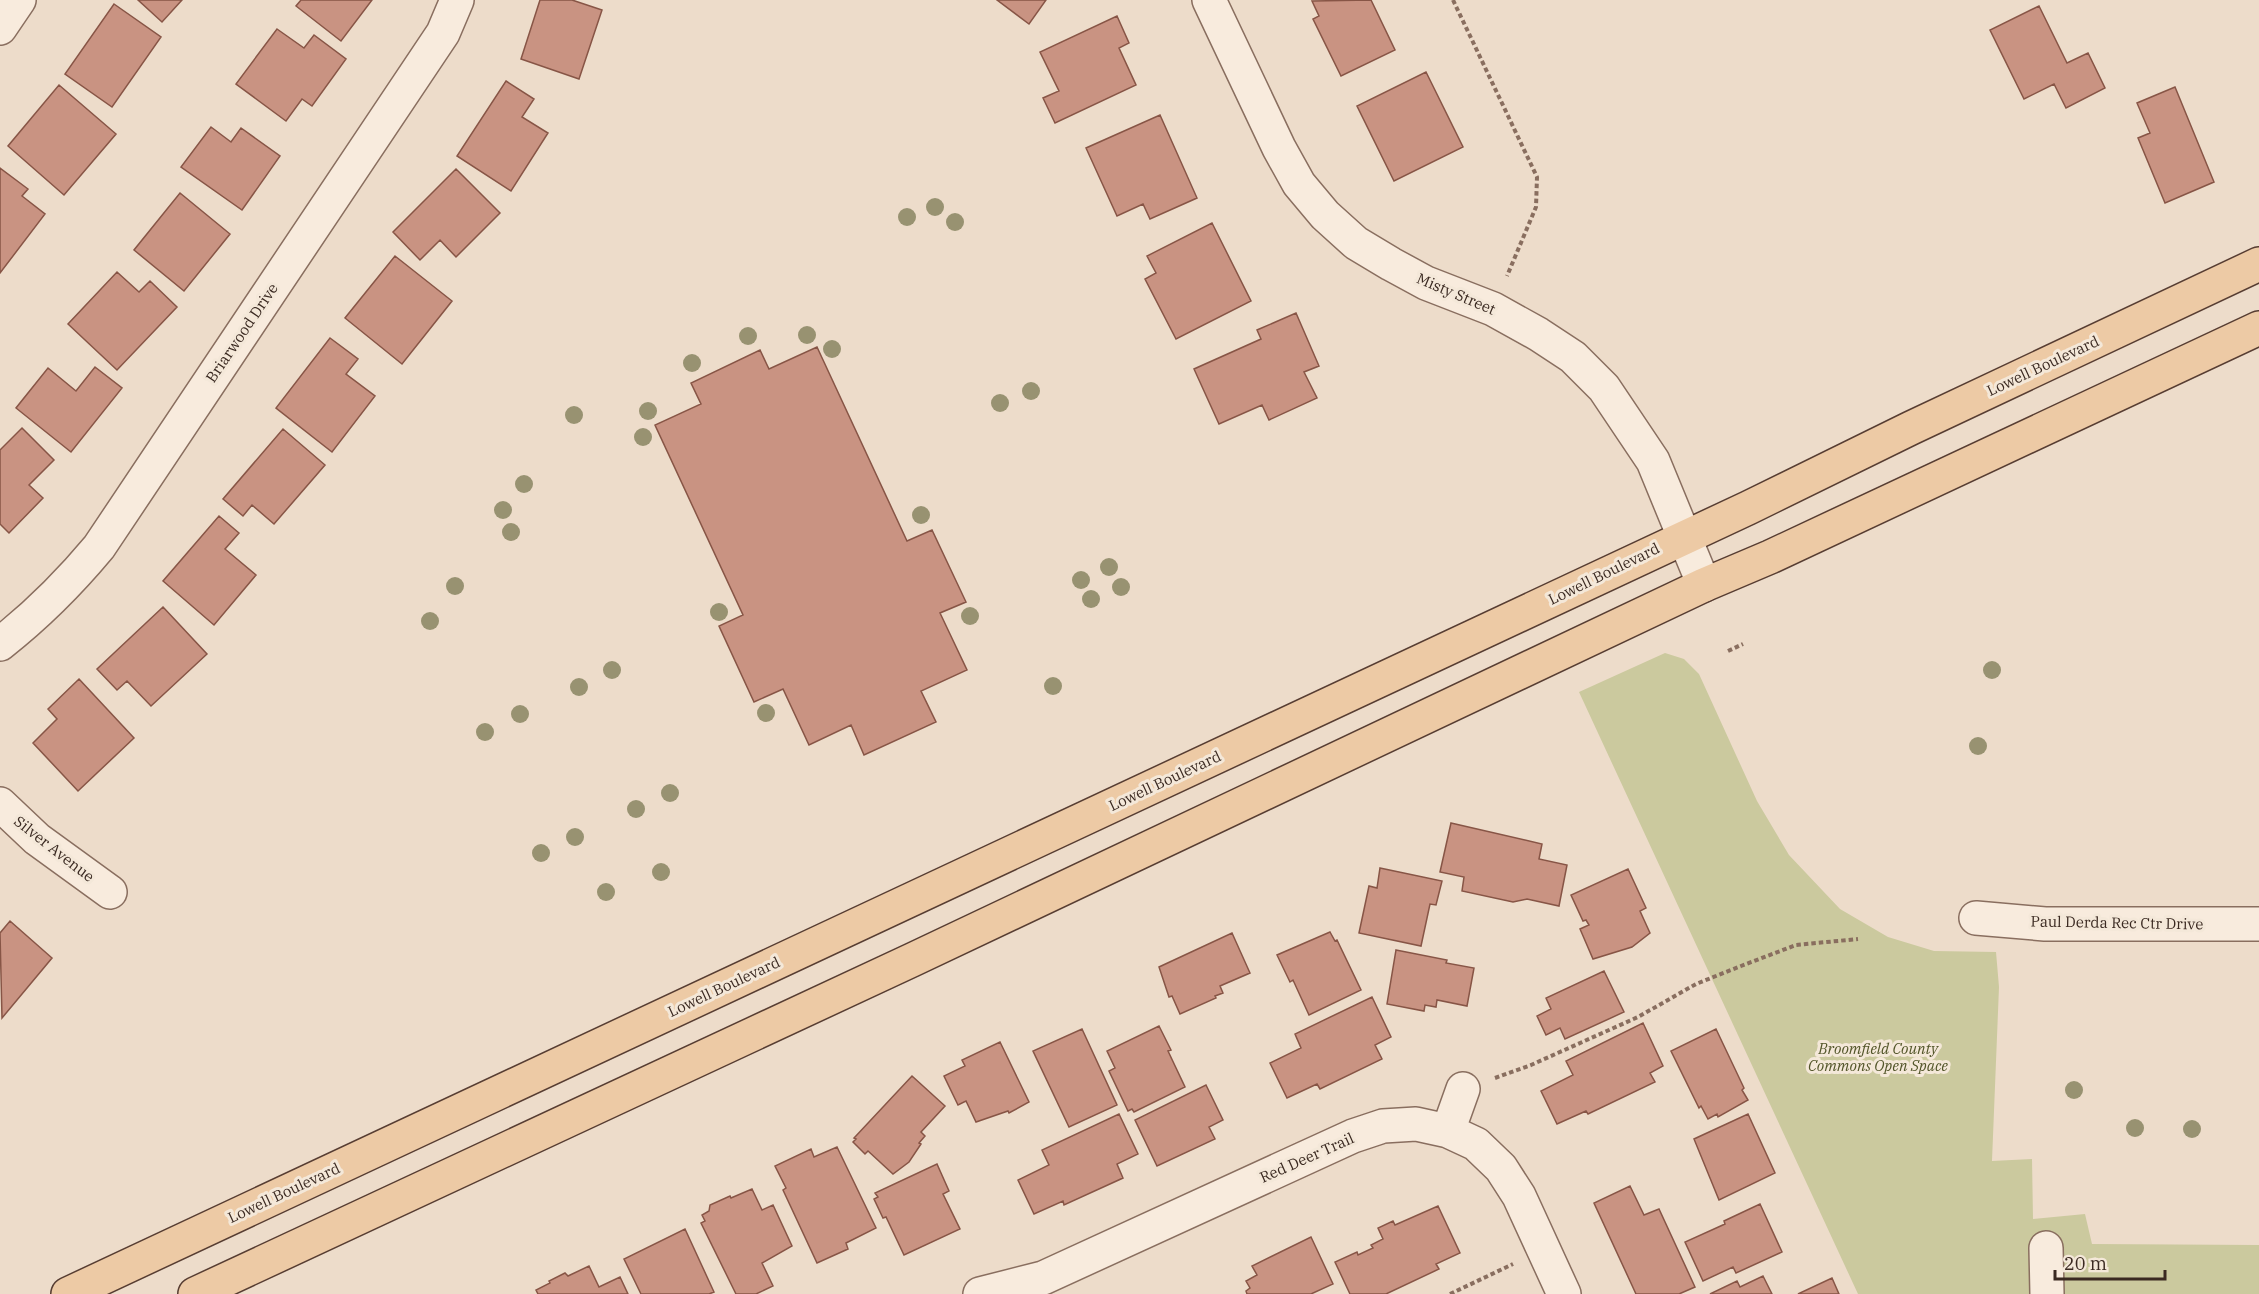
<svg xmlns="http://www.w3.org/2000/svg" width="2259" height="1294" viewBox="0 0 2259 1294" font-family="'IBM Plex Serif',serif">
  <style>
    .green { fill: #cbc99e }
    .building { fill: #c99382; stroke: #875546; stroke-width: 1.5 }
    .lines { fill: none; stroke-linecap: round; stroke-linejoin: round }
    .minor-casing { stroke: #896e5f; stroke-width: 36 }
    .major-casing { stroke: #573d32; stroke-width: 36 }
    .path { stroke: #896e5f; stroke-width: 4; stroke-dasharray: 4.5 3; stroke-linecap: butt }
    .minor { stroke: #f8ebdd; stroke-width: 33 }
    .major { stroke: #edcaa5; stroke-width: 33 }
    .tree { fill: #989271 }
    .labels { text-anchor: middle; stroke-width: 6; stroke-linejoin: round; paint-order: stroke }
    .street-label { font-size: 15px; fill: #3a2921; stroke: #f4e8d9 }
    .park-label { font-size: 15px; font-style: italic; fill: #525529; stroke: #f4e8d9 }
  </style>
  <rect width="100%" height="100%" fill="#eddcca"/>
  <path class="green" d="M 1665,653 L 1684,659 L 1699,674 L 1757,801 L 1789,855 L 1840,909 L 1888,937 L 1934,951 L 1996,952 L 1999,987 L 1992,1161 L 2032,1159 L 2033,1219 L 2085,1214 L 2092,1244 L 2259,1245 L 2259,1294 L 1858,1294 L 1579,692 Z"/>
  <path class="building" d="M 138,0 L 182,0 L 162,22 Z
    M 301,0 L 372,0 L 341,41 L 296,6 Z
    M 540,0 L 572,0 L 602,10 L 579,79 L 521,59 Z
    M 997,0 L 1046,0 L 1029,24 Z
    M 1371,0 L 1395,50 L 1341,76 L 1313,19 L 1319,16 L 1312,1 Z
    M 114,4 L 161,37 L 112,107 L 65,74 Z
    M 2039,6 L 2067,63 L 2088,53 L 2105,88 L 2066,108 L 2054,84 L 2024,99 L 1990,30 Z
    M 1117,16 L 1129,43 L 1119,48 L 1136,85 L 1055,123 L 1043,98 L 1059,91 L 1040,52 Z
    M 277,29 L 304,48 L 314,35 L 346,59 L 312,106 L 302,99 L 286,121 L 236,84 Z
    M 1426,72 L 1463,147 L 1394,181 L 1357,106 Z
    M 506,81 L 534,99 L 522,117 L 548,133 L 511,191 L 457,156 Z
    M 59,85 L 116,134 L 64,195 L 8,146 Z
    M 2175,87 L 2214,182 L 2165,203 L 2138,138 L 2150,133 L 2137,103 Z
    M 1160,115 L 1197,198 L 1150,219 L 1143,204 L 1117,216 L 1086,148 Z
    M 211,127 L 231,142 L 241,128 L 280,156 L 242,210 L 181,167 Z
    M 0,168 L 28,189 L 22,196 L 45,214 L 0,273 Z
    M 456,169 L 500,213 L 456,257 L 440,240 L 420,260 L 393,232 Z
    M 180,193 L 230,234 L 184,291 L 134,250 Z
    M 1212,223 L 1251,301 L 1176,339 L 1145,279 L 1156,273 L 1147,256 Z
    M 395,256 L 452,301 L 402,364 L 345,318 Z
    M 117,272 L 139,292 L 150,281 L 177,307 L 117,370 L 68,324 Z
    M 1296,313 L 1319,366 L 1304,372 L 1317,398 L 1269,420 L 1262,405 L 1219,424 L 1194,369 L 1261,339 L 1257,330 Z
    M 330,338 L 358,359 L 346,374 L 375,396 L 332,452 L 276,408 Z
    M 817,347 L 907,541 L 932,530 L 966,602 L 940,613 L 967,670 L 921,691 L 936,722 L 864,755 L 851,725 L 809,745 L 783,689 L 754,702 L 719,626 L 743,615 L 655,425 L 701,404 L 691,383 L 760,350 L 769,369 Z
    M 95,367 L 122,388 L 71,452 L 16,408 L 48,368 L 76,391 Z
    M 22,428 L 54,460 L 29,485 L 43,498 L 9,533 L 0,524 L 0,450 Z
    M 283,429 L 325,465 L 274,524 L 252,505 L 243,516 L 223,499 Z
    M 219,516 L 239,533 L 225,549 L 256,575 L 214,625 L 163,581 Z
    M 163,607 L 207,654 L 151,706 L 127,681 L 117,690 L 97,669 Z
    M 79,679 L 134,738 L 78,791 L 33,743 L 57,719 L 48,709 Z
    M 1451,823 L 1542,844 L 1539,859 L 1567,865 L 1559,906 L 1527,899 L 1513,902 L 1462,891 L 1464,877 L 1440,872 Z
    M 1380,868 L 1442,881 L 1436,905 L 1430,904 L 1421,946 L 1359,933 L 1369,886 L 1377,888 Z
    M 1628,869 L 1646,908 L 1640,911 L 1650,933 L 1632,947 L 1593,959 L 1580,929 L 1589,925 L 1586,920 L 1583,921 L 1571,895 Z
    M 10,921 L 52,958 L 2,1018 L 0,933 Z
    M 1330,932 L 1335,941 L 1337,940 L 1361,990 L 1309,1015 L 1293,980 L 1290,982 L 1277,955 Z
    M 1232,933 L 1250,973 L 1220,986 L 1223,993 L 1215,996 L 1216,998 L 1180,1014 L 1172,996 L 1169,997 L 1159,967 Z
    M 1396,950 L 1447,960 L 1446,963 L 1474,968 L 1467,1006 L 1437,1000 L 1436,1007 L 1425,1005 L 1424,1011 L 1387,1004 Z
    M 1604,971 L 1624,1012 L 1565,1039 L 1560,1028 L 1546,1035 L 1537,1016 L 1551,1009 L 1546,998 Z
    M 1372,997 L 1391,1037 L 1375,1045 L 1382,1059 L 1320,1089 L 1317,1084 L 1287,1098 L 1270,1063 L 1301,1048 L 1295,1034 Z
    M 1643,1023 L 1663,1066 L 1650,1073 L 1655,1082 L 1588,1114 L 1586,1111 L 1557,1124 L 1541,1091 L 1573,1075 L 1566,1061 Z
    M 1159,1026 L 1171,1050 L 1168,1051 L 1185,1087 L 1134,1112 L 1132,1109 L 1128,1111 L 1109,1071 L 1115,1068 L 1107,1051 Z
    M 1082,1029 L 1117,1105 L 1069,1127 L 1033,1051 Z
    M 1716,1029 L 1744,1088 L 1742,1090 L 1748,1100 L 1718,1117 L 1717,1114 L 1708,1119 L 1701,1106 L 1699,1108 L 1671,1051 Z
    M 1000,1042 L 1029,1102 L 1009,1113 L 1008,1111 L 976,1122 L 966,1101 L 958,1105 L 944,1076 L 965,1066 L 962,1060 Z
    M 912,1076 L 945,1106 L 921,1132 L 925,1136 L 919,1143 L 921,1144 L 909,1162 L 893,1174 L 868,1151 L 865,1154 L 853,1142 L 856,1139 L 854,1138 Z
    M 1206,1085 L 1223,1120 L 1209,1127 L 1215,1139 L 1157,1166 L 1135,1120 Z
    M 1119,1114 L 1138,1154 L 1117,1164 L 1123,1178 L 1064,1205 L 1063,1201 L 1034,1214 L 1018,1180 L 1049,1165 L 1042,1150 Z
    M 1748,1114 L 1775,1173 L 1719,1200 L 1694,1139 Z
    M 837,1147 L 876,1228 L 846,1243 L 848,1249 L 817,1263 L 783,1190 L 786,1188 L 775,1166 L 811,1149 L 814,1157 Z
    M 937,1164 L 949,1191 L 943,1194 L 960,1229 L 904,1255 L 886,1217 L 883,1218 L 874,1199 L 878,1197 L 875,1193 Z
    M 1630,1186 L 1644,1215 L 1659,1209 L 1695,1287 L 1679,1294 L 1636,1294 L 1594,1203 Z
    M 752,1189 L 762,1210 L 773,1205 L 792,1246 L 762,1263 L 773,1286 L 756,1294 L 736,1294 L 701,1223 L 705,1221 L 702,1215 L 709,1211 L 710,1205 L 730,1196 L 731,1198 Z
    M 1760,1204 L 1782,1252 L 1736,1273 L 1733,1267 L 1703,1281 L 1685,1242 L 1725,1224 L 1724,1221 Z
    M 1438,1206 L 1460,1253 L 1436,1264 L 1439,1269 L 1386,1294 L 1350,1294 L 1335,1262 L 1357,1252 L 1358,1255 L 1373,1248 L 1371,1245 L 1383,1239 L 1378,1228 L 1393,1221 L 1395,1225 Z
    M 685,1229 L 714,1292 L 709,1294 L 641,1294 L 624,1259 Z
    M 1311,1237 L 1333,1284 L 1311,1294 L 1247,1294 L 1246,1291 L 1250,1288 L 1246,1281 L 1257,1275 L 1252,1266 Z
    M 589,1266 L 599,1287 L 620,1277 L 628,1294 L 538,1294 L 536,1290 L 550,1283 L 549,1281 L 565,1273 L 568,1276 Z
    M 1763,1276 L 1772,1294 L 1710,1294 L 1737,1281 L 1740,1287 Z
    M 1832,1278 L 1839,1294 L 1798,1294 Z"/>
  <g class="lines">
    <g class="minor-casing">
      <path id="minor" d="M 1209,0 L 1279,148 L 1299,184 L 1325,215 L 1356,243 L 1391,264 L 1426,283 L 1493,309 L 1538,334 L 1573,357 L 1604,388 L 1653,461 L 1704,585
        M 0,28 L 19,0
        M 0,644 C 37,615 69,583 99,547 L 443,33 L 457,0
        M 0,804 L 37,839 L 110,892
        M 1976,918 L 2045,924 L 2259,924
        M 1448,1131 L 1463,1089
        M 2046,1248 L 2047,1294
        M 980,1294 L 1043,1278 L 1353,1136 L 1383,1126 L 1416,1124 L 1448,1131 L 1476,1144 L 1501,1168 L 1519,1196 L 1564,1294"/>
    </g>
    <g class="major-casing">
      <path id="major" d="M 68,1294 L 1748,508 L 1911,428 L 2259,264
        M 195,1294 L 912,960 L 1704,585 L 1770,557 L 2259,328"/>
    </g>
    <path class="path" d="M 1453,0 L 1537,177 L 1536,207 L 1507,276
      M 1728,651 L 1743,644
      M 1495,1078 L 1531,1065 L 1638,1017 L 1696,984 L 1741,966 L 1796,945 L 1858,939
      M 1450,1294 L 1513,1264"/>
    <use href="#minor" class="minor"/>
    <use href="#major" class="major"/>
  </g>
  <g class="tree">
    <circle cx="935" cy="207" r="9"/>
    <circle cx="907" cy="217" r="9"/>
    <circle cx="955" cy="222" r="9"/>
    <circle cx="807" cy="335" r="9"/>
    <circle cx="748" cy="336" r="9"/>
    <circle cx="832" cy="349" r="9"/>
    <circle cx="692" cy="363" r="9"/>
    <circle cx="1031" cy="391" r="9"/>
    <circle cx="1000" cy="403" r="9"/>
    <circle cx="648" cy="411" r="9"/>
    <circle cx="574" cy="415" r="9"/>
    <circle cx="643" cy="437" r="9"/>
    <circle cx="524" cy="484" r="9"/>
    <circle cx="503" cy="510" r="9"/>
    <circle cx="921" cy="515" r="9"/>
    <circle cx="511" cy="532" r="9"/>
    <circle cx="1109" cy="567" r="9"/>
    <circle cx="1081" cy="580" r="9"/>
    <circle cx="455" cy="586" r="9"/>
    <circle cx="1121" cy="587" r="9"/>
    <circle cx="1091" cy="599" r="9"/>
    <circle cx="719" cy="612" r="9"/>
    <circle cx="970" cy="616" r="9"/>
    <circle cx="430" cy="621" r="9"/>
    <circle cx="612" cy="670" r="9"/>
    <circle cx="1992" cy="670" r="9"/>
    <circle cx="1053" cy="686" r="9"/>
    <circle cx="579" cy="687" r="9"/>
    <circle cx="766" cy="713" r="9"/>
    <circle cx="520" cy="714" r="9"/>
    <circle cx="485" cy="732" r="9"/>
    <circle cx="1978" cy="746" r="9"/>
    <circle cx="670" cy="793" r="9"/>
    <circle cx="636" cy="809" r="9"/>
    <circle cx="575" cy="837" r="9"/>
    <circle cx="541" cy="853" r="9"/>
    <circle cx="661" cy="872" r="9"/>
    <circle cx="606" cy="892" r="9"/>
    <circle cx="2074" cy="1090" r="9"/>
    <circle cx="2135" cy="1128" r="9"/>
    <circle cx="2192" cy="1129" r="9"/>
  </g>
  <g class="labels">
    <g class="street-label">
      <text transform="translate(1456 294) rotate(23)" y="5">Misty Street</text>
      <text transform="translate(242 333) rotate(-56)" y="5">Briarwood Drive</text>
      <text transform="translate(2043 366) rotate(-25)" y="5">Lowell Boulevard</text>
      <text transform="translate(1604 574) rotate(-26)" y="5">Lowell Boulevard</text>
      <text transform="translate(1165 781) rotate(-25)" y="5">Lowell Boulevard</text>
      <text transform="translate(54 849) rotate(38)" y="5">Silver Avenue</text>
      <text transform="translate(2117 923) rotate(1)" y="5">Paul Derda Rec Ctr Drive</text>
      <text transform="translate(724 987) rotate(-25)" y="5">Lowell Boulevard</text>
      <text transform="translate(1307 1158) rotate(-24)" y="5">Red Deer Trail</text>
      <text transform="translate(284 1193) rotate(-25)" y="5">Lowell Boulevard</text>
    </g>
    <g class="park-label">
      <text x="1878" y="1054">Broomfield County<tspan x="1878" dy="17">Commons Open Space</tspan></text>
    </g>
  </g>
  <path d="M2055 1270v9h110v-9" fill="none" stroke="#3a2921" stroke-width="3"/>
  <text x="2064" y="1270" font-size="18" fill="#3a2921" stroke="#f4e8d9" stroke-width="4.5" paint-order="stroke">20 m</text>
</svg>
